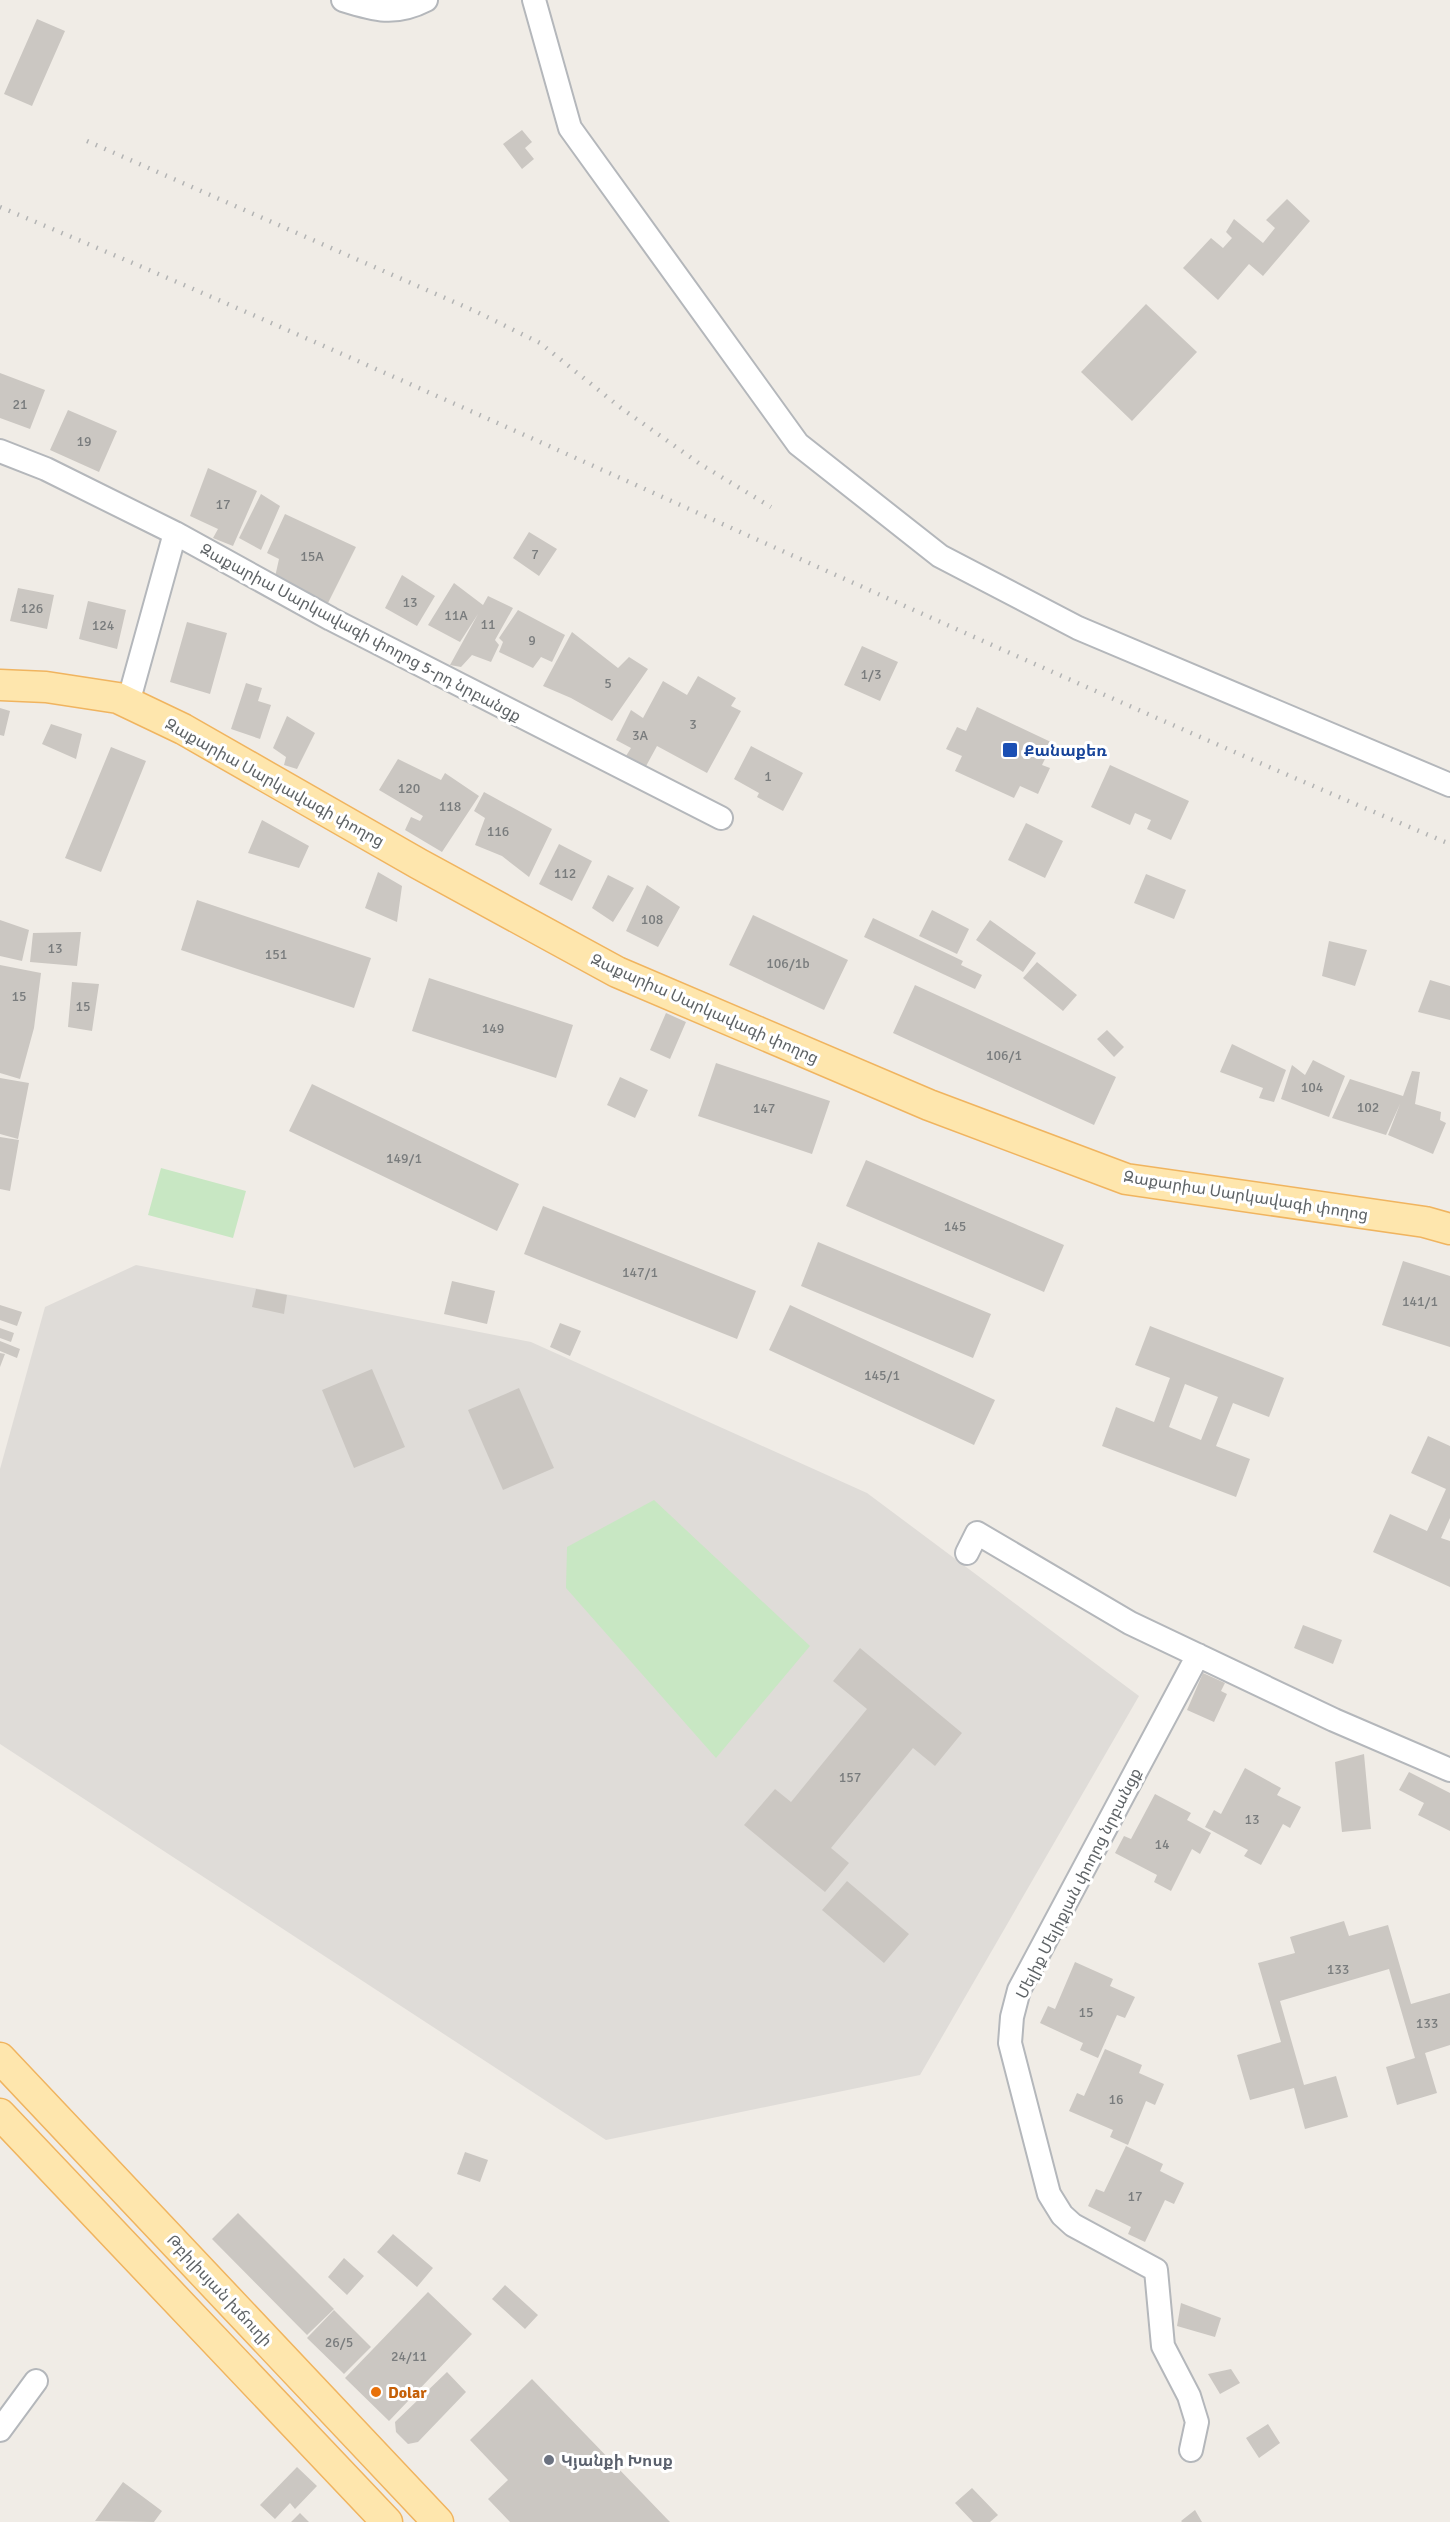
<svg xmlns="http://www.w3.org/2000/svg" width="1450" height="2522" viewBox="0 0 1450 2522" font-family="Signika,'Noto Sans Armenian',sans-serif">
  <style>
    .industrial { fill: #dfdcd8 }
    .green { fill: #c8e7c3 }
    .building { fill: #cbc7c2; fill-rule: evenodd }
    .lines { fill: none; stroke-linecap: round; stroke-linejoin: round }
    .minor-casing { stroke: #b4b7bb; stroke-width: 26 }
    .major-casing { stroke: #f0b45f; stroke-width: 33 }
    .minor { stroke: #fff; stroke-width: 22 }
    .major { stroke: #fee6ad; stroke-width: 30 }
    .rail { stroke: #b3b4b4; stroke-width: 4.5; stroke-dasharray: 1.5 8; stroke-linecap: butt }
    .transit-dot { fill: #1a4fb4; stroke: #fff; stroke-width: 2 }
    .food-dot { fill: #e8710a; stroke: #fff; stroke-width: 2 }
    .worship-dot { fill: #6b7280; stroke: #fff; stroke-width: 2 }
    .labels { text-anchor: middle; stroke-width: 6; stroke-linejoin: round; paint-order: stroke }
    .number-label { font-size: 14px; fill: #797c7d }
    .street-label { font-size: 16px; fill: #5e6366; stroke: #fff }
    .transit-label { font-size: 16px; font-weight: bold; fill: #164399; stroke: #fff; text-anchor: start }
    .food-label { font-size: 16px; font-weight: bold; fill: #c56008; stroke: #fff; text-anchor: start }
    .worship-label { font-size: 16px; font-weight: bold; fill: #5b616d; stroke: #fff; text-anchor: start }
  </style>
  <rect width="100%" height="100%" fill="#f0ece6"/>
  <path class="industrial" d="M 136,1265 L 531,1342 L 867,1493 L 1139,1696 L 920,2075 L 606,2140 L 0,1744 L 0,1469 L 45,1307 Z"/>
  <path class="green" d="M 161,1168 L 246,1191 L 233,1238 L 148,1215 Z
    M 654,1500 L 810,1646 L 716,1758 L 566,1588 L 567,1547 Z"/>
  <path class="building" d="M 37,19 L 65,31 L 32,106 L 4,94 Z
    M 522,130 L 532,142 L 525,148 L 534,159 L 522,169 L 503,144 Z
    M 1287,199 L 1310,221 L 1263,276 L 1249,264 L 1218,300 L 1183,268 L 1211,238 L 1223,248 L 1232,238 L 1226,232 L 1234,219 L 1263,243 L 1275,228 L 1266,220 Z
    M 1146,304 L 1197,352 L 1132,421 L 1081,372 Z
    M 0,373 L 45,390 L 30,429 L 0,418 Z
    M 68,410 L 117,431 L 99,472 L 50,450 Z
    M 208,468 L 257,491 L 233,546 L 213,538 L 218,529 L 190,516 Z
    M 261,494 L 280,506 L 261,550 L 239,538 Z
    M 285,514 L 356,547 L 328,603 L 275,577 L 279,559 L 267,553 Z
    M 529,532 L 557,549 L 539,576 L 513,558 Z
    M 402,575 L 435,596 L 417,626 L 385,608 Z
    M 454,583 L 483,605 L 488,596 L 513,608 L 495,640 L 499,645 L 491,662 L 472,655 L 461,667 L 450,665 L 478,614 L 460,642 L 428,625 Z
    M 18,588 L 54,595 L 47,629 L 10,621 Z
    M 88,601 L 126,610 L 117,649 L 79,639 Z
    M 518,610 L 565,635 L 552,662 L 541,657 L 533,668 L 499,652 L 503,642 L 499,638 Z
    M 187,622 L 227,633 L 210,694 L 170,682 Z
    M 572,632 L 618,668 L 629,657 L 648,669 L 612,721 L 571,698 L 543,686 Z
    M 862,646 L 898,662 L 880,701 L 844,685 Z
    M 698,676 L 736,698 L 731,706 L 741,711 L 707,773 L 657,746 L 645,768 L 626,756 L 631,748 L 616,740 L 631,710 L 643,718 L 663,681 L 687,695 Z
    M 246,683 L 262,688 L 258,701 L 271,705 L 260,739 L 231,729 Z
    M 977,707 L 1053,743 L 1042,765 L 1050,768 L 1038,794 L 1020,786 L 1014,798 L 955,771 L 962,756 L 946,749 L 957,727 L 966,731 Z
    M 0,708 L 10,711 L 4,736 L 0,735 Z
    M 287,716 L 315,733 L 297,769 L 284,765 L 286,757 L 273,748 Z
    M 51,724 L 82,734 L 76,759 L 42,744 Z
    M 751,746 L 803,773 L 783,811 L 757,797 L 759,793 L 734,779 Z
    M 111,747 L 146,761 L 101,872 L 65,858 Z
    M 398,759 L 441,780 L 445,773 L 479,796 L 442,852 L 405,830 L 411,817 L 420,821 L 423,816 L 379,790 Z
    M 1110,765 L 1189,801 L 1171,840 L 1147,829 L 1151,820 L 1135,813 L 1130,825 L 1091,807 Z
    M 484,792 L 552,829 L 529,877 L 502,856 L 475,845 L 485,818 L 474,811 Z
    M 262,820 L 309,846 L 299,868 L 248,853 Z
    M 1026,823 L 1063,841 L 1045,878 L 1008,860 Z
    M 559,844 L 592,861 L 572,901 L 539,884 Z
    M 378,872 L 402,886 L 397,922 L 365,908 Z
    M 1146,874 L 1186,890 L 1174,919 L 1134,903 Z
    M 608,875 L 634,888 L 613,922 L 592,908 Z
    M 647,885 L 680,907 L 658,947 L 626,931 Z
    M 197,900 L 371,958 L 354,1008 L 181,950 Z
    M 932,910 L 969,929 L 957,954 L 919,936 Z
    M 753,915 L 848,960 L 824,1010 L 729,965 Z
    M 873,918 L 963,961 L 961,965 L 982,975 L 975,989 L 864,937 Z
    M 0,920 L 29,930 L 22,961 L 0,956 Z
    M 990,920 L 1036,953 L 1023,972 L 976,940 Z
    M 81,932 L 77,966 L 30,962 L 33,933 Z
    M 1329,941 L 1367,950 L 1355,986 L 1322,976 Z
    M 1037,962 L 1077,995 L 1063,1011 L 1023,978 Z
    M 0,965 L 41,973 L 34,1028 L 20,1079 L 0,1073 Z
    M 429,978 L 573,1025 L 556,1078 L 412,1031 Z
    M 1430,980 L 1450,986 L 1450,1020 L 1418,1012 Z
    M 72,982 L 99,984 L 92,1031 L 68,1027 Z
    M 915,985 L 1116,1077 L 1094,1125 L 893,1033 Z
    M 666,1013 L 686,1022 L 670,1059 L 650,1050 Z
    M 1107,1030 L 1124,1047 L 1114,1057 L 1097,1039 Z
    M 1232,1044 L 1286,1070 L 1274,1102 L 1259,1098 L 1263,1088 L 1220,1072 Z
    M 1313,1060 L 1345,1076 L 1329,1117 L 1281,1099 L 1292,1065 L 1305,1075 Z
    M 716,1063 L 830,1101 L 812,1154 L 698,1116 Z
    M 1412,1071 L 1420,1072 L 1415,1104 L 1441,1112 L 1440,1120 L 1446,1123 L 1433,1154 L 1388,1135 L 1400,1104 L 1386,1135 L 1332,1118 L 1350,1079 L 1403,1096 Z
    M 620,1077 L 648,1090 L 635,1118 L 607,1105 Z
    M 0,1078 L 29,1083 L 18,1139 L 0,1134 Z
    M 312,1084 L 519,1184 L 497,1231 L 289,1131 Z
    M 0,1137 L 19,1140 L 10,1191 L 0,1189 Z
    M 866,1160 L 1064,1245 L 1044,1292 L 846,1206 Z
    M 543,1206 L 756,1291 L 737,1339 L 524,1254 Z
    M 818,1242 L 991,1314 L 973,1358 L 801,1286 Z
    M 1403,1261 L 1450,1276 L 1450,1347 L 1382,1325 Z
    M 452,1281 L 495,1291 L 487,1324 L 444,1314 Z
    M 256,1289 L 287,1295 L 284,1314 L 252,1307 Z
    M 0,1305 L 22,1312 L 17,1326 L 0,1320 Z
    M 790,1305 L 995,1400 L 974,1445 L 769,1350 Z
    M 560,1323 L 581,1331 L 570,1356 L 550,1347 Z
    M 1150,1326 L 1284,1378 L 1269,1417 L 1233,1403 L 1216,1446 L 1250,1459 L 1236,1497 L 1102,1446 L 1116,1407 L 1154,1422 L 1170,1378 L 1135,1365 ZM 1185,1384 L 1218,1397 L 1201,1440 L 1169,1427 Z
    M 0,1328 L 14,1333 L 11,1342 L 0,1338 Z
    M 0,1341 L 20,1349 L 17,1358 L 0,1351 Z
    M 0,1353 L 5,1354 L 0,1367 Z
    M 372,1369 L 405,1447 L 354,1468 L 322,1390 Z
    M 519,1388 L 554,1468 L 503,1490 L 468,1410 Z
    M 1428,1436 L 1450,1446 L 1450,1518 L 1441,1538 L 1450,1541 L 1450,1587 L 1373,1552 L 1390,1514 L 1427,1531 L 1446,1489 L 1411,1473 Z
    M 1303,1625 L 1342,1640 L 1333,1664 L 1294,1648 Z
    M 860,1648 L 962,1733 L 935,1766 L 913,1748 L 831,1848 L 849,1863 L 825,1892 L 744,1825 L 775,1789 L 791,1802 L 867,1709 L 833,1681 Z
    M 1203,1673 L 1225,1683 L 1221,1691 L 1227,1694 L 1214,1722 L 1187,1710 Z
    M 1364,1754 L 1371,1829 L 1342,1832 L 1335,1762 Z
    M 1245,1768 L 1281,1788 L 1277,1795 L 1301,1807 L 1290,1828 L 1283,1824 L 1261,1865 L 1244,1856 L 1248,1850 L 1205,1827 L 1214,1810 L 1221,1814 Z
    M 1409,1772 L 1450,1793 L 1450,1831 L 1418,1815 L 1424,1803 L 1399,1790 Z
    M 1155,1794 L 1191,1813 L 1187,1820 L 1211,1833 L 1200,1854 L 1192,1849 L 1171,1891 L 1154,1882 L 1157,1875 L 1115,1853 L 1124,1836 L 1131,1839 Z
    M 847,1881 L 909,1934 L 884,1963 L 822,1910 Z
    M 1344,1921 L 1349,1936 L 1388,1925 L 1411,2004 L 1450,1993 L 1450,2045 L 1425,2053 L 1437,2093 L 1397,2105 L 1386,2067 L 1415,2058 L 1389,1969 L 1280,2001 L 1304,2085 L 1336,2076 L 1348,2117 L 1305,2129 L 1294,2088 L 1250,2100 L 1237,2055 L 1281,2042 L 1258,1963 L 1295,1953 L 1290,1937 Z
    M 1075,1962 L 1113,1979 L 1110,1986 L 1135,1997 L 1125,2018 L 1117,2015 L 1098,2058 L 1080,2050 L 1083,2043 L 1040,2023 L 1048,2006 L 1055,2009 Z
    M 1105,2049 L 1142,2065 L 1139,2073 L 1164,2084 L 1155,2105 L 1146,2101 L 1128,2145 L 1110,2137 L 1113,2130 L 1069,2111 L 1077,2093 L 1084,2096 Z
    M 1126,2146 L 1163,2164 L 1160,2171 L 1184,2183 L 1174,2204 L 1165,2200 L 1145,2242 L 1128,2234 L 1131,2227 L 1088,2206 L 1096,2189 L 1104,2192 Z
    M 465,2152 L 488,2160 L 480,2182 L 457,2174 Z
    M 238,2213 L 334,2309 L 307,2335 L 212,2239 Z
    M 393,2234 L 433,2268 L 417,2287 L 377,2252 Z
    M 344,2258 L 364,2276 L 347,2295 L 328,2277 Z
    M 505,2285 L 538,2315 L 525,2329 L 492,2299 Z
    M 428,2292 L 472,2334 L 389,2421 L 345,2378 Z
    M 1181,2303 L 1221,2318 L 1215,2337 L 1177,2326 Z
    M 334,2310 L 371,2347 L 344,2374 L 307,2338 Z
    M 1231,2369 L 1240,2383 L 1220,2394 L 1208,2374 Z
    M 447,2372 L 466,2392 L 418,2442 L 408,2444 L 396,2432 L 395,2422 Z
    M 532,2379 L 670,2522 L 510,2522 L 488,2499 L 508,2480 L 470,2440 Z
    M 1268,2424 L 1280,2443 L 1259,2458 L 1246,2438 Z
    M 297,2467 L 317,2486 L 295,2509 L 290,2503 L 275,2519 L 260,2505 Z
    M 123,2482 L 162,2511 L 154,2522 L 95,2521 Z
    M 972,2488 L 998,2515 L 990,2522 L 973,2522 L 955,2503 Z
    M 1195,2510 L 1202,2522 L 1182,2522 L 1181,2521 Z
    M 300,2513 L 309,2522 L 291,2522 Z"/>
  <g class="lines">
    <g class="minor-casing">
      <path id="minor" d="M 343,0 C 375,10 395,16 426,0
        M 534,0 L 570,128 L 798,444 L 940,556 L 1078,628 L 1450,785
        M 0,451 L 46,469 L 175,533 L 331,619 L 721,818
        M 128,703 L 175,533
        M 967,1553 L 977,1533 L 1130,1623 L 1334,1720 L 1450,1770
        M 0,2430 L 36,2381
        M 1191,2450 L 1197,2422 L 1189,2396 L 1163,2346 L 1156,2270 L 1073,2225 L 1062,2215 L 1049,2194 L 1010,2043 L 1012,2017 L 1019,1990 L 1198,1655"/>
    </g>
    <g class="major-casing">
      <path id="major" d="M 0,685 L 46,687 L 118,698 L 183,729 L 419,864 L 617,972 L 929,1105 L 1110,1173 L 1126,1179 L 1425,1222 L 1450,1229
        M 0,2058 L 438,2522
        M 0,2114 L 387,2522"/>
    </g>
    <use href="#minor" class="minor"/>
    <use href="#major" class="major"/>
    <path class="rail" d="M 87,141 L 477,312 L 540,343 L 621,408 L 700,464 L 771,507
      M 0,207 C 487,410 963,640 1450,844"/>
  </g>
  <rect class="transit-dot" x="1002" y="742" width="16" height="16" rx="3"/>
  <circle class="food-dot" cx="376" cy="2392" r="6"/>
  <circle class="worship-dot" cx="549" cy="2460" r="6"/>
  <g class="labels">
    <g class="number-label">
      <text x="20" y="409">21</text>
      <text x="84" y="446">19</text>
      <text x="223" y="509">17</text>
      <text x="535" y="559">7</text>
      <text x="312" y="561">15A</text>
      <text x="410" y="607">13</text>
      <text x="32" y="613">126</text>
      <text x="456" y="620">11A</text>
      <text x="488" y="629">11</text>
      <text x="103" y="630">124</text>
      <text x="532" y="645">9</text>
      <text x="871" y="679">1/3</text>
      <text x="608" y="688">5</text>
      <text x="693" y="729">3</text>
      <text x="640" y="740">3A</text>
      <text x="768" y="781">1</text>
      <text x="409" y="793">120</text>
      <text x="450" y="811">118</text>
      <text x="498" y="836">116</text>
      <text x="565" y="878">112</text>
      <text x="652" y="924">108</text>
      <text x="55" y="953">13</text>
      <text x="276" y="959">151</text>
      <text x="788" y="968">106/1b</text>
      <text x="19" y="1001">15</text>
      <text x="83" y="1011">15</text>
      <text x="493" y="1033">149</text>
      <text x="1004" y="1060">106/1</text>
      <text x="1312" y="1092">104</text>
      <text x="1368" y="1112">102</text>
      <text x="764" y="1113">147</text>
      <text x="404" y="1163">149/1</text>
      <text x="955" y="1231">145</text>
      <text x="640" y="1277">147/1</text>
      <text x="1420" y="1306">141/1</text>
      <text x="882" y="1380">145/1</text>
      <text x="850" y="1782">157</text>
      <text x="1252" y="1824">13</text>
      <text x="1162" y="1849">14</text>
      <text x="1338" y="1974">133</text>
      <text x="1086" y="2017">15</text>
      <text x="1427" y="2028">133</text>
      <text x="1116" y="2104">16</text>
      <text x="1135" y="2201">17</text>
      <text x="339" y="2347">26/5</text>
      <text x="409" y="2361">24/11</text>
    </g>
    <g class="street-label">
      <text transform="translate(361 632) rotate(28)" y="6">Զաքարիա Սարկավագի փողոց 5-րդ նրբանցք</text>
      <text transform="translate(275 782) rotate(29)" y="6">Զաքարիա Սարկավագի փողոց</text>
      <text transform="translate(705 1008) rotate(24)" y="6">Զաքարիա Սարկավագի փողոց</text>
      <text transform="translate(1246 1195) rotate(9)" y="6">Զաքարիա Սարկավագի փողոց</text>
      <text transform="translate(1078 1883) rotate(-63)" y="6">Մելիք Մելիքյան փողոց նրբանցք</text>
      <text transform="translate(220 2290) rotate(47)" y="6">Թբիլիսյան խճուղի</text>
    </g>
    <g class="transit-label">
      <text x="1024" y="756">Քանաքեռ</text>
    </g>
    <g class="food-label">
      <text x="388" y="2398">Dolar</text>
    </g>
    <g class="worship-label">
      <text x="561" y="2466">Կյանքի Խոսք</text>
    </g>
  </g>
</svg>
